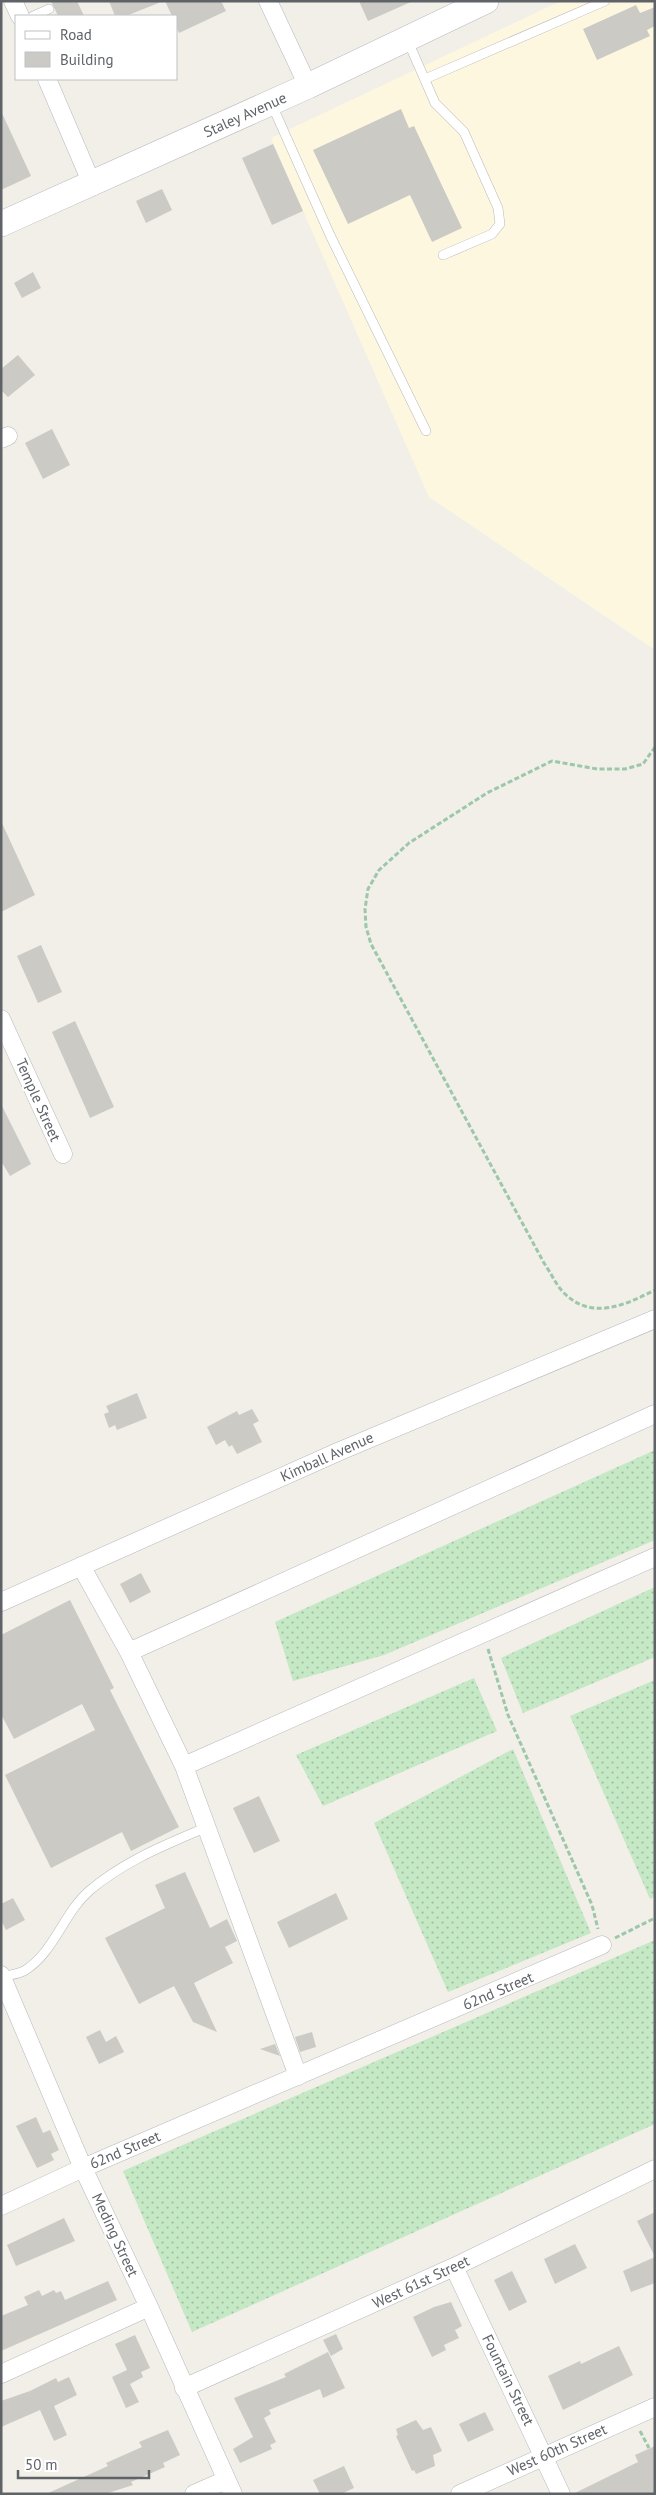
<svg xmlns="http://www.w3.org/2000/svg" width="656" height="2495" viewBox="0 0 656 2495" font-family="'PT Sans',sans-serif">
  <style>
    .commercial { fill: #fef7e0 }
    .grass { fill: url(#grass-dots) }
    .building { fill: #cccac5 }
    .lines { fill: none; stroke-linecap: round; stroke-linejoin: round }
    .lane-casing { stroke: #b5b8bc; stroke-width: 10 }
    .street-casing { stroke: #b5b8bc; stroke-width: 19 }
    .secondary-casing { stroke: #b6babf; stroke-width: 26 }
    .path { stroke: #9cc7a9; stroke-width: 3; stroke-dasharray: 5 2.5; stroke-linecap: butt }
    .lane { stroke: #fff; stroke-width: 9 }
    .street { stroke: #fff; stroke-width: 18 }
    .secondary { stroke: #fff; stroke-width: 25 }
    .labels { text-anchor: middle; stroke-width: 4; stroke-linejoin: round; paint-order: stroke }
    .street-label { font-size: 15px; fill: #5f6368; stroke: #fff }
  </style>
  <defs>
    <pattern id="grass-dots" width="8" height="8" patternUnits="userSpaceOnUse" patternTransform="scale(1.25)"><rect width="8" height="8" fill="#c5e8c5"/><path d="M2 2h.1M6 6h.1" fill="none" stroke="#a3c0a4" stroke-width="1.8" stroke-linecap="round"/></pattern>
  </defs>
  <rect width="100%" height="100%" fill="#f1efe8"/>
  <path class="commercial" d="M 561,1 L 655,1 L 655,650 L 429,497 L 271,138 Z"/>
  <path class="grass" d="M 655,1450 L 655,1540 L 384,1655 L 293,1681 L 275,1622 Z
    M 655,1587 L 655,1657 L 523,1713 L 501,1658 Z
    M 474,1678 L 497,1731 L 323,1806 L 296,1755 Z
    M 655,1680 L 655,1897 L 650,1899 L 570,1716 Z
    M 513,1749 L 591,1933 L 448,1992 L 374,1823 Z
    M 655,1940 L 655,2124 L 192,2332 L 123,2171 Z"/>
  <path class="building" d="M 51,1 L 77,1 L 84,16 L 58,16 Z
    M 109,1 L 161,1 L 161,2 L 126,16 L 115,16 Z
    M 165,1 L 221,1 L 226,11 L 179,33 L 176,26 L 176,16 L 172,16 Z
    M 359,1 L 413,1 L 368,21 Z
    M 636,5 L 640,13 L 655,7 L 655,26 L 647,30 L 650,36 L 597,60 L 583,29 Z
    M 401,109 L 409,128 L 414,126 L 462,228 L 432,242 L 410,195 L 348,224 L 313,150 Z
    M 1,111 L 31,176 L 1,190 Z
    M 273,144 L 303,211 L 272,225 L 242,158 Z
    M 162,189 L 172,210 L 146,223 L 136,201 Z
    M 33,272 L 41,288 L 22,298 L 14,283 Z
    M 18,355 L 35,375 L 8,397 L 1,390 L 1,369 Z
    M 52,429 L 70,465 L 43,479 L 25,443 Z
    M 1,821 L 35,895 L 1,912 Z
    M 41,945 L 62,992 L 38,1003 L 17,956 Z
    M 75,1021 L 114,1107 L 90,1118 L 52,1032 Z
    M 1,1104 L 31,1164 L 10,1176 L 1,1161 Z
    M 137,1393 L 147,1418 L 117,1430 L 115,1425 L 109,1428 L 104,1414 L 109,1412 L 106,1406 Z
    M 252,1409 L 259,1421 L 253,1424 L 262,1442 L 237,1454 L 232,1445 L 229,1447 L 225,1440 L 216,1445 L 207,1427 L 237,1411 L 239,1415 Z
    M 141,1573 L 151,1592 L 130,1603 L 120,1584 Z
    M 70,1600 L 114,1688 L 110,1690 L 179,1827 L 131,1851 L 122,1832 L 51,1868 L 5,1775 L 95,1730 L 82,1704 L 14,1739 L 1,1714 L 1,1635 Z
    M 259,1796 L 280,1841 L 254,1853 L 233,1808 Z
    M 185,1872 L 210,1928 L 227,1919 L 237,1941 L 225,1947 L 233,1963 L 194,1983 L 217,2032 L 193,2022 L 174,1986 L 139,2004 L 105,1938 L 165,1908 L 155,1885 Z
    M 336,1893 L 348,1919 L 289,1948 L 277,1922 Z
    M 13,1898 L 25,1920 L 6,1930 L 1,1920 L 1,1904 Z
    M 100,2030 L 106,2042 L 116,2036 L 124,2052 L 99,2064 L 86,2037 Z
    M 312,2032 L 316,2047 L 300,2052 L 295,2037 Z
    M 275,2044 L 280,2056 L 260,2049 Z
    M 36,2117 L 43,2133 L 50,2130 L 59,2150 L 51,2154 L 54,2160 L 37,2168 L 16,2126 Z
    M 655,2212 L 655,2283 L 631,2292 L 623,2271 L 655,2257 L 637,2221 Z
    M 64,2218 L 75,2241 L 16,2266 L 7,2245 Z
    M 575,2244 L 587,2268 L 555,2284 L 544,2259 Z
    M 512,2271 L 527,2302 L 509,2311 L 494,2280 Z
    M 108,2281 L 117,2300 L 1,2351 L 1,2316 L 28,2305 L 24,2297 L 39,2290 L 42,2296 L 54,2290 L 56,2293 L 61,2291 L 65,2300 Z
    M 451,2302 L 462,2326 L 455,2330 L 459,2338 L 444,2345 L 446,2350 L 432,2357 L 413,2317 L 434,2307 Z
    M 336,2334 L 343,2349 L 331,2356 L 323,2340 Z
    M 135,2335 L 150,2368 L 141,2372 L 143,2377 L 130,2384 L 139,2402 L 126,2408 L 112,2377 L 127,2370 L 115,2344 Z
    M 619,2346 L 633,2375 L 563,2410 L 548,2376 L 580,2361 L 581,2364 Z
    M 328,2352 L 345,2388 L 323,2398 L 320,2389 L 269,2410 L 271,2414 L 264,2418 L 276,2442 L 270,2445 L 272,2449 L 240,2463 L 233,2449 L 253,2437 L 234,2398 L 286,2377 L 284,2374 Z
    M 69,2377 L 77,2395 L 54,2406 L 67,2435 L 54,2441 L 40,2410 L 1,2427 L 1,2401 L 30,2391 L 56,2378 L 58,2382 Z
    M 485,2412 L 494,2430 L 468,2442 L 459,2424 Z
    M 416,2420 L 423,2430 L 431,2427 L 442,2451 L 433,2455 L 435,2466 L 416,2474 L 414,2470 L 412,2471 L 396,2436 L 398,2435 L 396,2429 Z
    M 168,2430 L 180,2455 L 163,2463 L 165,2467 L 131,2482 L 133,2485 L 105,2494 L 46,2494 L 108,2466 L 106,2463 L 142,2447 L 139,2442 Z
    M 655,2446 L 655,2494 L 573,2494 L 638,2462 L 635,2455 Z
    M 344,2466 L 354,2488 L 341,2494 L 320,2494 L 313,2480 Z"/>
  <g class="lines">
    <g class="lane-casing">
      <path id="lane" d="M 33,16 L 49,9
        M 407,39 L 435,103 L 464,132 L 498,208 L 500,224 L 492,234 L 443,255
        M 425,79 L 605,1
        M 272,105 L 330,235 L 426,431
        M 2,1977 C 9,1975 18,1974 24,1971 C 54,1953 63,1914 89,1891 C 124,1861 165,1845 207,1827"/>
    </g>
    <g class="street-casing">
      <path id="street" d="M 13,1 L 20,16
        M 268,1 L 308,86
        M 47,79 L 92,184
        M 1,439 L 8,436
        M 1,1019 L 63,1154
        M 81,1566 L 129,1652 L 184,1766 L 298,2076
        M 1,1602 L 340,1451 L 655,1319
        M 129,1652 L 655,1414
        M 184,1766 L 655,1557
        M 1,1975 L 83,2168 L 149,2307 L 233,2494
        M 1,2206 L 83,2168 L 602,1945
        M 454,2267 L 561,2494
        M 1,2374 L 149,2307
        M 184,2388 L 454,2267 L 655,2169
        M 194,2494 L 226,2480
        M 460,2494 L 655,2407"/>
    </g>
    <g class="secondary-casing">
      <path id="secondary" d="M 1,224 L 308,86 L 486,1"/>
    </g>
    <path class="path" d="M 655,747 L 643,764 L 625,769 L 597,769 L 552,761 L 487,793 L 409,843 L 379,870 L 368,889 L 365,909 L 366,927 L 371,944 L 544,1263 C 551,1273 556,1285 564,1293 C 592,1321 625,1305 655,1290
      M 488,1649 L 508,1715 L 592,1905 L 598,1929
      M 615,1938 L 655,1918
      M 640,2431 L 649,2448"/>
    <use href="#lane" class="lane"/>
    <use href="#street" class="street"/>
    <use href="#secondary" class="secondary"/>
  </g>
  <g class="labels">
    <g class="street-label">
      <text transform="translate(245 115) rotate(-24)" y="5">Staley Avenue</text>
      <text transform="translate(38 1100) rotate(66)" y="5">Temple Street</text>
      <text transform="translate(327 1457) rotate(-24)" y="5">Kimball Avenue</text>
      <text transform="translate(498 1991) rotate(-23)" y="5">62nd Street</text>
      <text transform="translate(125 2150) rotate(-23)" y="5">62nd Street</text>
      <text transform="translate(115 2235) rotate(65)" y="5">Meding Street</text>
      <text transform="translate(421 2282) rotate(-25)" y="5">West 61st Street</text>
      <text transform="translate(508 2380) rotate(64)" y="5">Fountain Street</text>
      <text transform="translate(557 2450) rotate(-24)" y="5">West 60th Street</text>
    </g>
  </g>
  <rect width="656" height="2495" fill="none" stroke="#5f6368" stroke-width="5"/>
  <rect x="15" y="15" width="162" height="65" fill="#ffffff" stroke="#bfc1c3"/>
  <rect x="25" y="31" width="25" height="8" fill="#ffffff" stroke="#bfc1c3"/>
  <text x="60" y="40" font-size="15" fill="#5f6368">Road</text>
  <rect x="25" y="52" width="25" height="15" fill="#cccac5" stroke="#bfc1c3"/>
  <text x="60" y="65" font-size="15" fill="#5f6368">Building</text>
  <path d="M18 2470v8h131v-8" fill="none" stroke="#5f6368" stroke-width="2.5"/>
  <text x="25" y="2470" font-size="15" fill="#5f6368" stroke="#ffffff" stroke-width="4" paint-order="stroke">50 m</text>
</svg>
